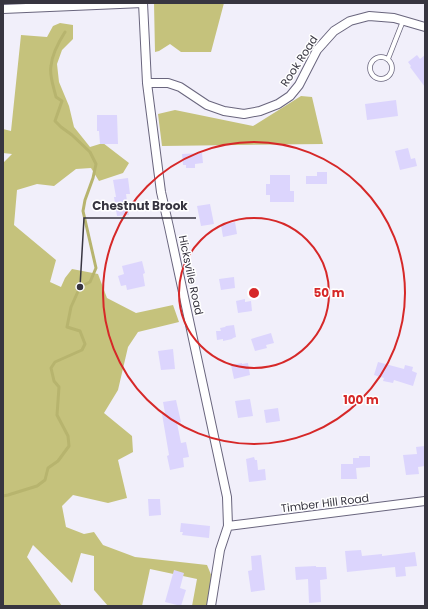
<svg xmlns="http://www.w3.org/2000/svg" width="428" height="609" viewBox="0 0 428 609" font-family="Poppins,sans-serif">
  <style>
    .forest { fill: #c5c27c }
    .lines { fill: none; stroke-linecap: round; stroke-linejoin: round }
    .stream { stroke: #b7b46e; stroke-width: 3 }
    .building { fill: #dcd5fd }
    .lane-casing { stroke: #69657d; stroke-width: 5.5 }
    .street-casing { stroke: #69657d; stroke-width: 10 }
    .lane { stroke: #fff; stroke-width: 4 }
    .street { stroke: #fff; stroke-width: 8 }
    .ring { fill: none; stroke: #d62828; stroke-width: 2 }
    .labels { text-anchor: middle; stroke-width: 3; stroke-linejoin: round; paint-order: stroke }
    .street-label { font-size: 11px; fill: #373540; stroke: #fff }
    .centre { fill: #d62828; stroke: #fff; stroke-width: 2 }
    .ring-label { font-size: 12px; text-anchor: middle; font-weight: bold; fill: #d62828; stroke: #fff; stroke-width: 3; stroke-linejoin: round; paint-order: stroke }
    .leader { fill: none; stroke: #373540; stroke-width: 1.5 }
    .callout-dot { fill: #373540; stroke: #fff; stroke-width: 1.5 }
    .callout-label { font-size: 12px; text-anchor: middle; font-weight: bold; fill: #373540; stroke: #fff; stroke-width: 3; stroke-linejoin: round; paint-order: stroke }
  </style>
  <rect width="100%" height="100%" fill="#f1effa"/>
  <path class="forest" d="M 154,3 L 224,3 L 211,52 L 181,52 L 170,44 L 159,51 L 155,52 Z
    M 60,23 L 73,25 L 73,39 L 62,50 L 57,64 L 59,82 L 69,106 L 74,127 L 90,147 L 103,143 L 129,163 L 123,173 L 99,181 L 91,168 L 76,169 L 54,186 L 37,184 L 17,190 L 14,225 L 56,260 L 50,282 L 61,287 L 65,278 L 72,269 L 98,274 L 107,298 L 136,313 L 173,305 L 179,322 L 138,332 L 128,347 L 118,390 L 104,413 L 132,436 L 133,452 L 118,460 L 127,498 L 108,503 L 73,495 L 62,506 L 66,527 L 84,534 L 94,532 L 103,545 L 135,557 L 207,565 L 212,577 L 208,606 L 192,606 L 197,579 L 150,569 L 142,606 L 108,606 L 94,590 L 94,556 L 81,553 L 72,583 L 33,545 L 27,557 L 62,606 L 3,606 L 3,163 L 12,154 L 3,153 L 3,129 L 11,131 L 21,35 L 47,37 L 53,26 Z
    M 301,96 L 312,97 L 323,144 L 162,146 L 158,114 L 175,110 L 253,126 Z"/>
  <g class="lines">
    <path class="stream" d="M 3,496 L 8,495 L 37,486 L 45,480 L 48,468 L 58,461 L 69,446 L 68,436 L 57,415 L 59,387 L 54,381 L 51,368 L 55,362 L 82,350 L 85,344 L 80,331 L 67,327 L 71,307 L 80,287 L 90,282 L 96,268 L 83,211 L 85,200 L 93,178 L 96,164 L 90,152 L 72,135 L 61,127 L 55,121 L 62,101 L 56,97 C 54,88 49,75 51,66 C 52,54 58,43 65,32"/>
  </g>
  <path class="building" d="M 417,55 L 420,59 L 425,55 L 425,87 L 410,67 L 411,66 L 408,62 Z
    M 396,100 L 398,116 L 367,120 L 365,104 Z
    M 97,115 L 117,115 L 118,144 L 100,144 L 99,131 L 97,131 Z
    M 408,148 L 411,159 L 415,158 L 417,166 L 400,170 L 395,151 Z
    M 202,153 L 203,163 L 195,164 L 195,168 L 186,168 L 186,165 L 183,165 L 182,154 Z
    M 317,172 L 327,172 L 327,184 L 306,184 L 306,176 L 317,176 Z
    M 270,175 L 290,175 L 290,191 L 294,191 L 294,202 L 270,202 L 270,195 L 266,195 L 266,184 L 270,184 Z
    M 128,178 L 130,194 L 126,194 L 129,215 L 117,216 L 114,197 L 116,197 L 113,180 Z
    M 210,204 L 214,224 L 201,226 L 197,206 Z
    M 235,222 L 237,234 L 223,237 L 221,225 Z
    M 142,261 L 145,273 L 143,274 L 145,286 L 127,290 L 126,285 L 121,286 L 118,276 L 124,274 L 122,266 Z
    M 234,277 L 235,288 L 221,290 L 219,279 Z
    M 245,299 L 245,302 L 251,301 L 252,311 L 238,313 L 236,301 Z
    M 234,325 L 236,337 L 233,338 L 232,339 L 223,341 L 223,339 L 217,340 L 216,331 L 221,331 L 220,328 L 225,327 L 226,326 Z
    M 271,333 L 274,343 L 266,345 L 267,348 L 255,351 L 251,339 Z
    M 173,349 L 175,369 L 161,370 L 158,351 Z
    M 378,362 L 404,369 L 405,365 L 413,367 L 412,371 L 417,373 L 413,386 L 394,380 L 393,383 L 383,381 L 384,378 L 374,375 Z
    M 242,363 L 242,364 L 248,363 L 250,375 L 234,379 L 231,365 Z
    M 250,399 L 253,416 L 238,418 L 235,401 Z
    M 176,400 L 181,422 L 177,423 L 181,443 L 186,442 L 189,457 L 183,458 L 184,467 L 170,470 L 167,456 L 169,455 L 162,414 L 165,413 L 163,402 Z
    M 278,408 L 280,421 L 266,423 L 264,410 Z
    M 425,446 L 425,466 L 418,467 L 419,474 L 406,475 L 403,455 L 417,454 L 416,447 Z
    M 359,456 L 370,456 L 370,467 L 356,468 L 357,479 L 341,479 L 341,464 L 353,464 L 353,458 L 359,458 Z
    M 254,457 L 255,460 L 257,460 L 258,470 L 265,469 L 266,480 L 249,482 L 246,459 Z
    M 148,499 L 160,499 L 161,515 L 149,516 Z
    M 181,523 L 210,526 L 209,538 L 182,535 L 183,532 L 180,532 Z
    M 361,550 L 362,556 L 382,554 L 382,556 L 415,552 L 417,566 L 405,567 L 406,576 L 396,577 L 395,567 L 347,572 L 345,551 Z
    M 261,555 L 265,590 L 251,592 L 248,571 L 252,570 L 251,556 Z
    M 316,566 L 316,567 L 326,567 L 327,579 L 320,580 L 321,602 L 309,603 L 308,579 L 296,580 L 295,567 Z
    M 174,570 L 184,573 L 180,588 L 186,590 L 181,606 L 165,602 Z"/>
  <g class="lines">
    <g class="lane-casing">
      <path id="lane" d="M370 68a11 11 0 1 1 22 0a11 11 0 1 1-22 0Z
        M 388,59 L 403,21"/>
    </g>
    <g class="street-casing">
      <path id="street" d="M 143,3 L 147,83 L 161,192 L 169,227 L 227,497 L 228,526 L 220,550 L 211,606
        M 3,9 L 143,3
        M 147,83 L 168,83 L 180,87 L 207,105 L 224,111 L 244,114 L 260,111 L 278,104 L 290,96 L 299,85 L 317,50 L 334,31 L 350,21 L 369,16 L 394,18 L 425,27
        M 228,526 L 425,501"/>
    </g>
    <use href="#lane" class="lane"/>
    <use href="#street" class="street"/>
  </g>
  <g class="ring">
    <circle cx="254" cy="293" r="75"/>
    <circle cx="254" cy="293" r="151"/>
  </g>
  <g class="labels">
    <g class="street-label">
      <text transform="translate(299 61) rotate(-57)" y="4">Rook Road</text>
      <text transform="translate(191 275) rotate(78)" y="4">Hicksville Road</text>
      <text transform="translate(325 503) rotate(-7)" y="4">Timber Hill Road</text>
    </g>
  </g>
  <circle cx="254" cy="293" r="6" class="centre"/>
  <g class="ring-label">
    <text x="329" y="297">50 m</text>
    <text x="361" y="404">100 m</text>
  </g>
  <path class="leader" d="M80 287L84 218H196"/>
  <circle class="callout-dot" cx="80" cy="287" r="4"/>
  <g class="callout-label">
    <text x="140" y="210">Chestnut Brook</text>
  </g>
  <rect width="428" height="609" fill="none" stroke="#373540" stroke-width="8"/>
</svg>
